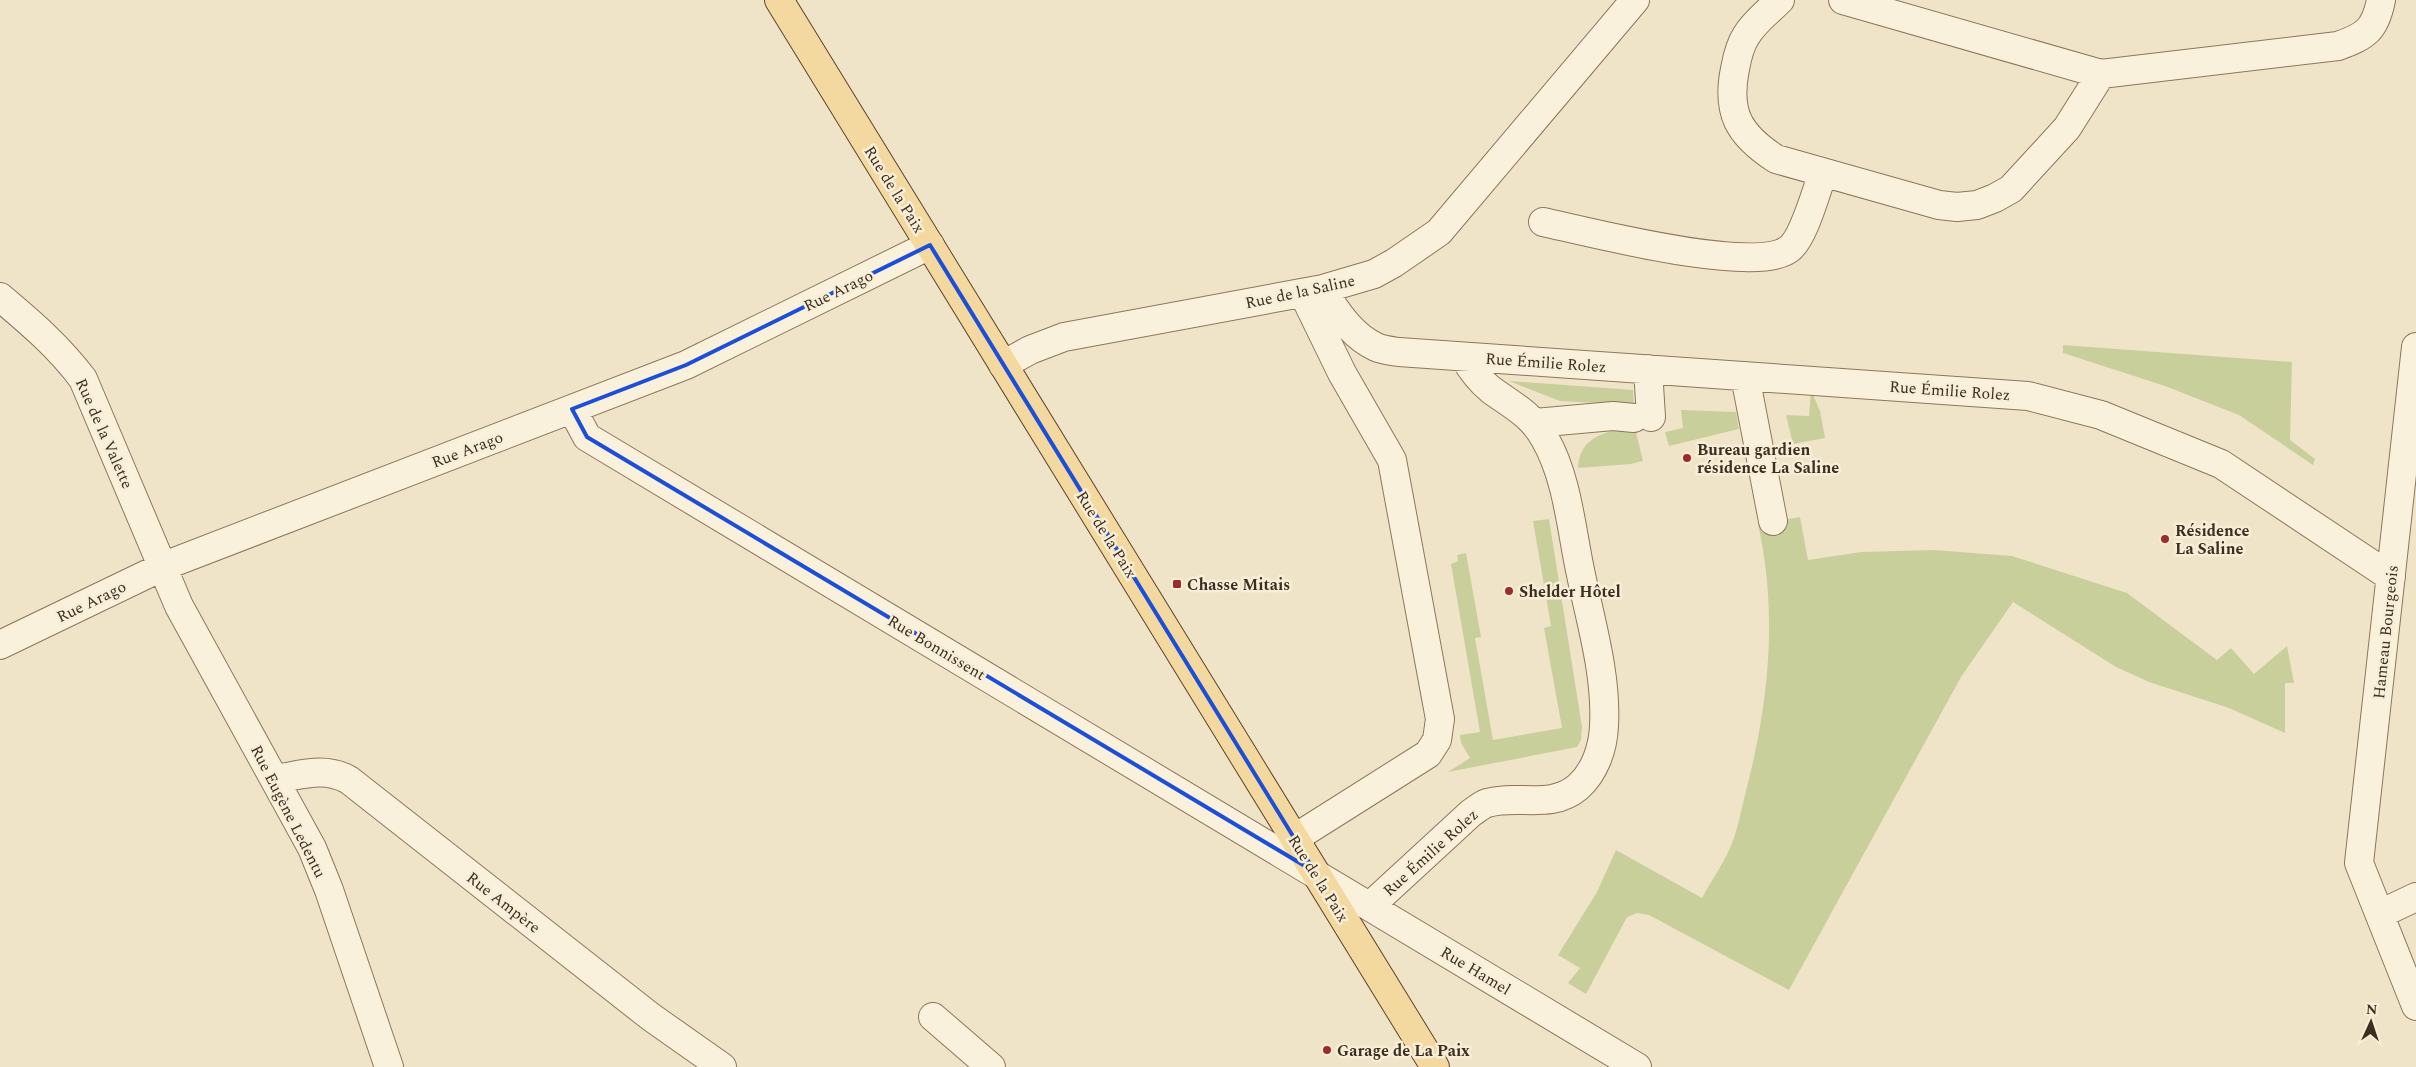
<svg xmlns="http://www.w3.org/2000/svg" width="2416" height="1067" viewBox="0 0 2416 1067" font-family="Spectral,serif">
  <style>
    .green { fill: #c9cf9b }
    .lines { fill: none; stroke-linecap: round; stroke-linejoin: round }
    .minor-casing { stroke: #8d765c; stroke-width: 30 }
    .major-casing { stroke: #5b4430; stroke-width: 30 }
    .minor { stroke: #faf1dc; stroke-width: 28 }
    .major { stroke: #f3d9a0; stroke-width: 28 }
    .marked { fill: none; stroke: #1d4ed8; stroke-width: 4; stroke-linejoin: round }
    .poi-dot { fill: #9e2a2b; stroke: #f7eed8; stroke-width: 2 }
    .labels { text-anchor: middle; stroke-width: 5; stroke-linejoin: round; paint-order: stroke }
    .street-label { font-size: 16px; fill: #3d2e20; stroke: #f7eed8 }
    .poi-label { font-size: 16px; font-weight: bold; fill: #3d2e20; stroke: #f7eed8; text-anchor: start }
  </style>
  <rect width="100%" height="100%" fill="#f0e4c8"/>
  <path class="green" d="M 2063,345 L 2292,362 L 2290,440 L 2315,459 L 2313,465 L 2239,415 L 2165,386 L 2063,353 Z
    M 1509,381 L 1633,390 L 1634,405 L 1560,401 Z
    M 1811,390 L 1820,411 L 1825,438 L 1793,444 L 1786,415 L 1809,416 Z
    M 1681,410 L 1736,412 L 1739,429 L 1669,446 L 1665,432 L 1683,428 Z
    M 1620,429 L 1636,432 L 1643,461 L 1631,464 L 1578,468 C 1579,442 1597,434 1620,429 Z
    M 1800,517 L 1808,560 L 1861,552 L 1934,550 L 2012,556 L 2127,593 L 2217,660 L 2231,648 L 2254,674 L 2287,646 L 2294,683 L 2285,683 L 2285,733 L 2229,708 L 2149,682 L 2116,667 L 2013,602 L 1961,677 L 1789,990 L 1649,915 L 1637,913 L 1627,917 L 1586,994 L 1568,983 L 1580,968 L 1558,955 L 1597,892 L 1616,850 L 1702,898 C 1712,879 1727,859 1734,838 C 1739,823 1742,806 1746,791 C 1769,702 1778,614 1758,524 Z
    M 1549,519 L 1582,727 L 1581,740 L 1577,747 L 1448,772 L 1470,758 L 1461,743 L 1460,735 L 1480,732 L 1451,564 L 1458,561 L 1457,555 L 1466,553 L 1481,637 L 1475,638 L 1493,740 L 1562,728 L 1544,628 L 1551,626 L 1533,521 Z"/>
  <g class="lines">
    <g class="minor-casing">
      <path id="minor" d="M 1780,0 C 1769,11 1754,22 1746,36 C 1740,45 1737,58 1735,69 C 1726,113 1739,135 1776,159 L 1939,205 L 1957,207 L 1977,205 L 1995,198 L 2011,189 L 2067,128 L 2101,74 L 2338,46 C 2366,36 2375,30 2381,0
        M 1843,0 L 2101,74
        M 1543,222 C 1589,232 1754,275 1789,249 C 1804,238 1816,191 1823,173
        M 1323,289 C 1335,311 1352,336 1376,347 C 1382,350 1392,351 1399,352 L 2028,396 L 2101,415 L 2221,464 L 2391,577
        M 0,297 C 31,323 59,347 83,379 L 179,606 L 312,848 L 329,890 L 389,1067
        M 2416,347 L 2359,863 L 2416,1006
        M 1003,365 L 1030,350 L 1064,337 L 1323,289 L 1374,274 L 1394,263 L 1439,232 L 1635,0
        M 1648,369 L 1651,417
        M 1745,376 L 1773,521
        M 572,409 L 587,437 L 1637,1067
        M 1535,423 L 1613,416 L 1634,418
        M 0,645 L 164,566 L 686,365 L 930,245
        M 275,779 C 301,775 325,766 349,780 L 651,1017 L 722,1067
        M 1295,838 L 1428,754 L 1437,740 L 1440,719 L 1392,460 L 1342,373 L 1303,293
        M 1370,906 L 1471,813 C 1476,810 1481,805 1487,803 C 1518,794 1551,810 1578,787 C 1595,772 1603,748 1604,726 C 1607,674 1590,620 1580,570 C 1571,527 1567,477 1545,439 C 1532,414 1511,405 1490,389 C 1479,380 1471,369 1464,357
        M 2380,914 L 2416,897
        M 933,1017 L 991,1067"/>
    </g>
    <g class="major-casing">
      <path id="major" d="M 779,0 L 1435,1067"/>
    </g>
    <use href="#minor" class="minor"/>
    <use href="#major" class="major"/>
  </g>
  <path class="marked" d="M 930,245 L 1315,872 L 587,437 L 572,409 L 686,365 Z"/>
  <g class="poi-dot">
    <circle cx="1687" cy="458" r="5"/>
    <circle cx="2165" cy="539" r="5"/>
    <rect x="1172" y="579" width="10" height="10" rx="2.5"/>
    <circle cx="1509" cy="591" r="5"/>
    <circle cx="1327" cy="1050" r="5"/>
  </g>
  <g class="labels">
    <g class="street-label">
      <text transform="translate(895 189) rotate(58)" y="6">Rue de la Paix</text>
      <text transform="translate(838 290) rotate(-26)" y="6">Rue Arago</text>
      <text transform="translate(1300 291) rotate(-12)" y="6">Rue de la Saline</text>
      <text transform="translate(1546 362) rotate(4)" y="6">Rue Émilie Rolez</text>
      <text transform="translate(1950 390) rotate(4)" y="6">Rue Émilie Rolez</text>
      <text transform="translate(105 433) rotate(66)" y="6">Rue de la Valette</text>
      <text transform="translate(467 449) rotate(-21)" y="6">Rue Arago</text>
      <text transform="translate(1107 534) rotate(58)" y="6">Rue de la Paix</text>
      <text transform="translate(91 601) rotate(-26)" y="6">Rue Arago</text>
      <text transform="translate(2385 632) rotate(-84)" y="6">Hameau Bourgeois</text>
      <text transform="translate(937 647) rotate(31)" y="6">Rue Bonnissent</text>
      <text transform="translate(289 811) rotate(63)" y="6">Rue Eugène Ledentu</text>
      <text transform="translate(1430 852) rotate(-42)" y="6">Rue Émilie Rolez</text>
      <text transform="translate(1319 878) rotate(58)" y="6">Rue de la Paix</text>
      <text transform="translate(504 902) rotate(38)" y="6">Rue Ampère</text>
      <text transform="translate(1476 970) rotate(31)" y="6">Rue Hamel</text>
    </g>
    <g class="poi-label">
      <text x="1697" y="455">Bureau gardien<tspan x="1697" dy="18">résidence La Saline</tspan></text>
      <text x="2175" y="536">Résidence<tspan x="2175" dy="18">La Saline</tspan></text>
      <text x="1187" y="590">Chasse Mitais</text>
      <text x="1519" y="597">Shelder Hôtel</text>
      <text x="1337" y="1056">Garage de La Paix</text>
    </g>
  </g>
  <g transform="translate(2371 1022) rotate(3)" stroke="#f7eed8" stroke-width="4" paint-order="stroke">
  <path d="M0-4L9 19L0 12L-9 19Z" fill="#3d2e20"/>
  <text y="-8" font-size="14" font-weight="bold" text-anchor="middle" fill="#3d2e20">N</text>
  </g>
</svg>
